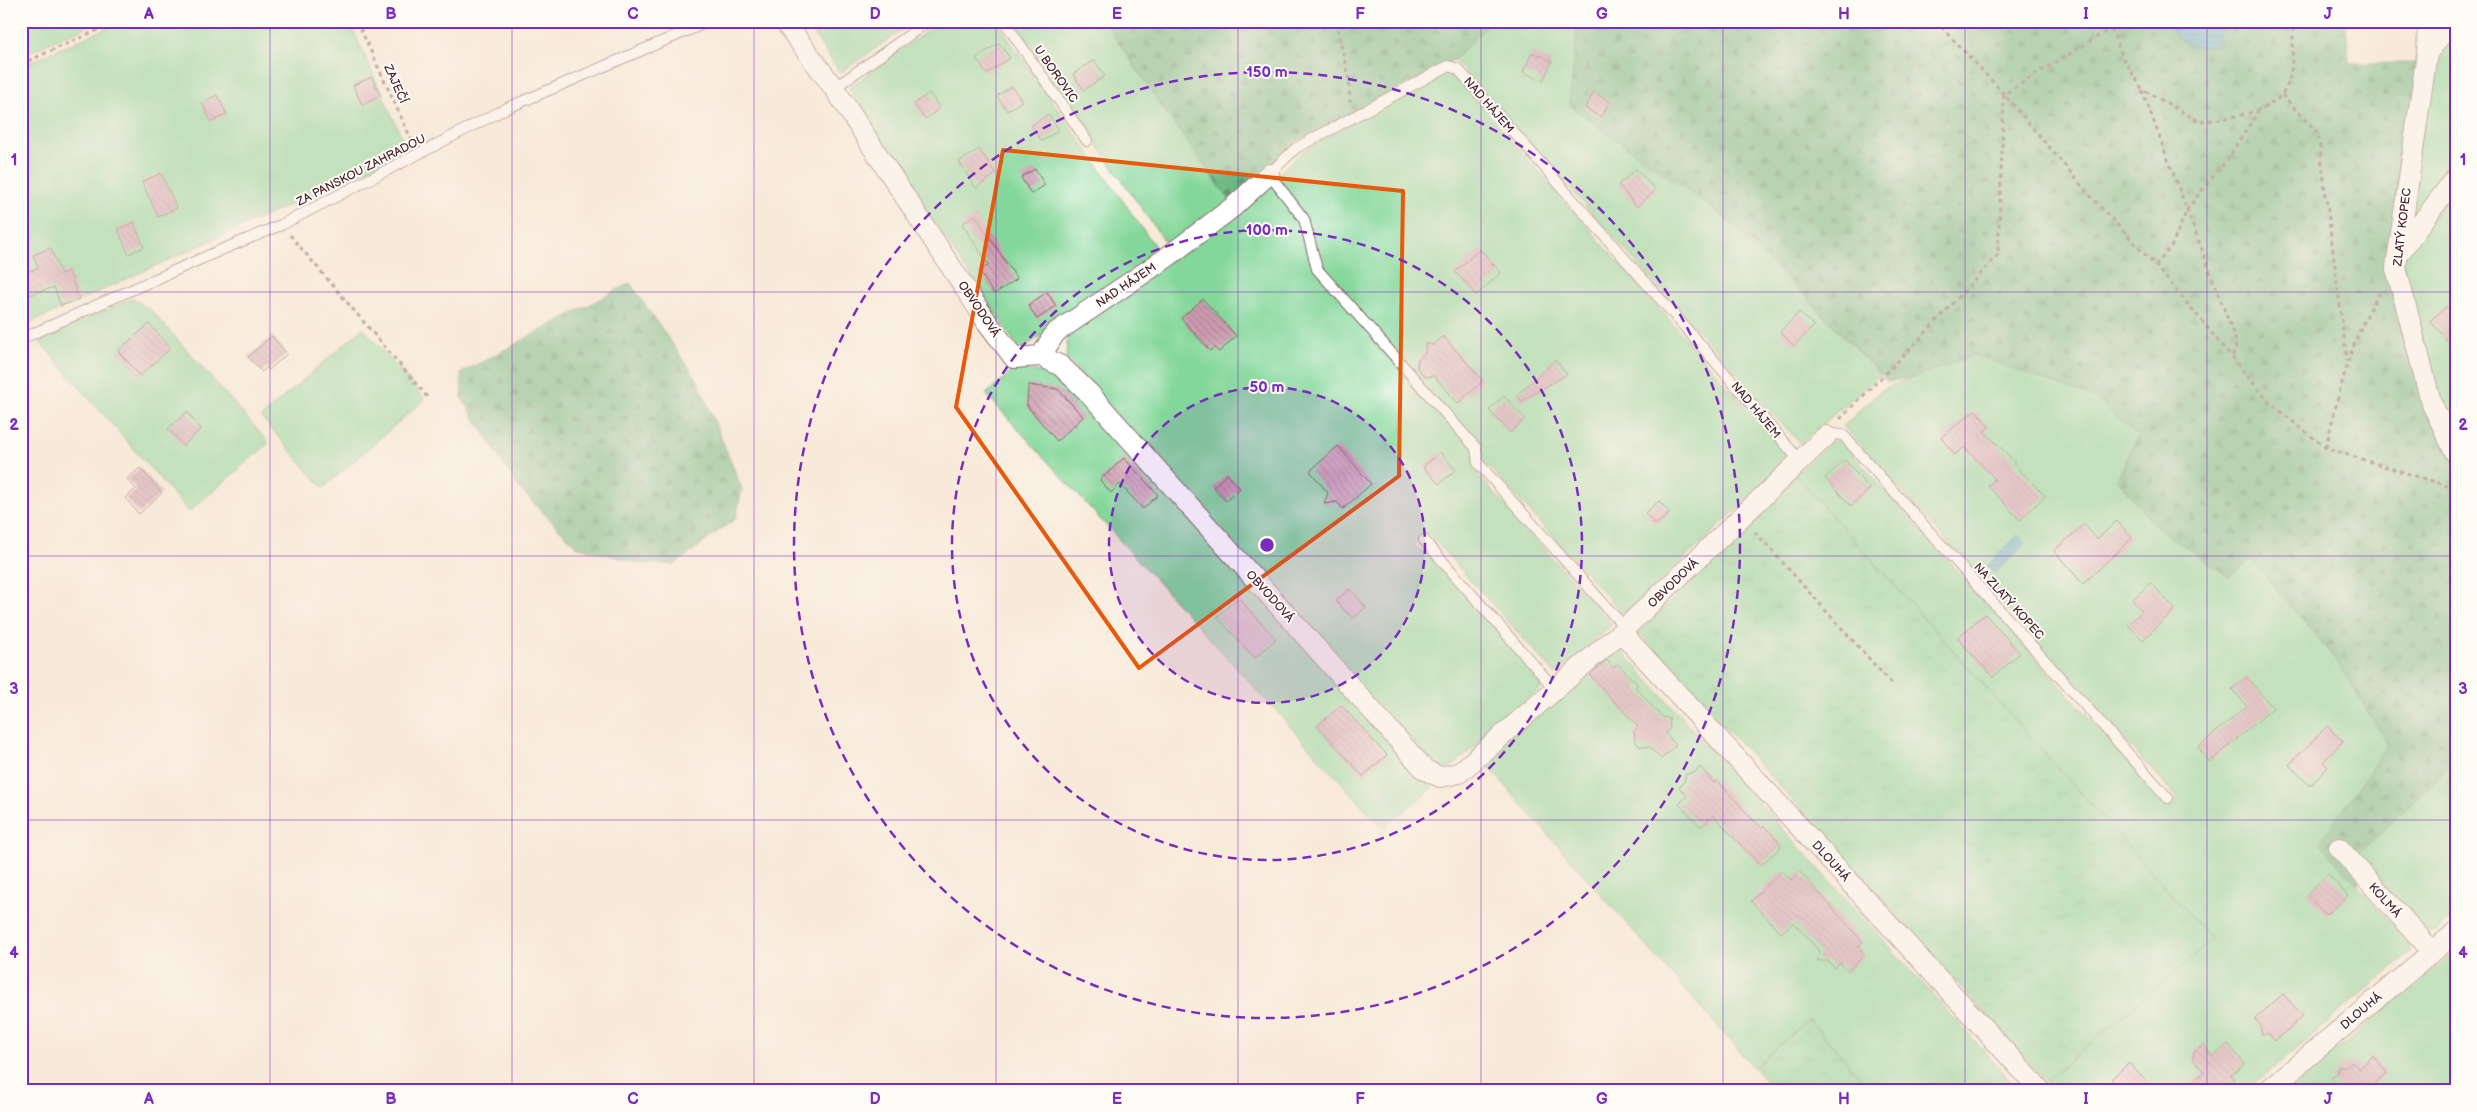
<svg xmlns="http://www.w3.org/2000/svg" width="2477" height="1112" viewBox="0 0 2477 1112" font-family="'Balsamiq Sans',sans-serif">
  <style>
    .grass { fill: url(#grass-tufts); stroke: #667b62 }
    .forest { fill: url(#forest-firs); stroke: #5a6c56 }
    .green { fill: #83d79a; stroke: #667b62 }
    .water { fill: url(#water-rules); stroke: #4c627b }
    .building { fill: url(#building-back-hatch) }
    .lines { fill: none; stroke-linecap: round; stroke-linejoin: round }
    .service-casing { stroke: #876668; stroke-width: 12 }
    .minor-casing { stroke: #876668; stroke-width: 22 }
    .path { stroke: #876668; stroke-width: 3; stroke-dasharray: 4 4; stroke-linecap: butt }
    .service { stroke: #fff; stroke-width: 10 }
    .minor { stroke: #fff; stroke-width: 20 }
    .marked { fill: none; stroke: #e8590c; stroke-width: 4; stroke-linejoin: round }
    .grid { fill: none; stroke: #7b2cbf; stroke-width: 1; stroke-opacity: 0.55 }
    .ring { fill: none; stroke: #7b2cbf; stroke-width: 2.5; stroke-dasharray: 9 6 }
    .labels { text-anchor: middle; stroke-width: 4; stroke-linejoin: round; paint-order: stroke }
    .street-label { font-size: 12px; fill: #4a1f2b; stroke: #fdfcf7 }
    .centre { fill: #7b2cbf; stroke: #fdfcf7; stroke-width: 2.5 }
    .ring-label { font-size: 15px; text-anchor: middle; font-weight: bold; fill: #7b2cbf; stroke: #fdfcf7; stroke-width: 4; stroke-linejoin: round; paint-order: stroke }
    .neatline { fill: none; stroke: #7b2cbf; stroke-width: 2 }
    .grid-label { font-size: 16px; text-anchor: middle; font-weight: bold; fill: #7b2cbf }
  </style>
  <defs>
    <pattern id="grass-tufts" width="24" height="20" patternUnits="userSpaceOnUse" patternTransform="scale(1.25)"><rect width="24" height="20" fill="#83d79a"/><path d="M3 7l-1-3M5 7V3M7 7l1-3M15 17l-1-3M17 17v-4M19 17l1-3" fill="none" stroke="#73b885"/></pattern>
    <pattern id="forest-firs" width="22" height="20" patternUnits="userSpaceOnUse" patternTransform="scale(1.25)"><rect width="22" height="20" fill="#6ab882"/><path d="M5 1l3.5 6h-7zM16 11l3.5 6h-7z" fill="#59956b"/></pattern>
    <pattern id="water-rules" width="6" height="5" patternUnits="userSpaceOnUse" patternTransform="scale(1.25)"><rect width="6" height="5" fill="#4da6cb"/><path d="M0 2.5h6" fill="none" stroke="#4287a5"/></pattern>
    <pattern id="building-back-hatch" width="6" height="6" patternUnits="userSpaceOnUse" patternTransform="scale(1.25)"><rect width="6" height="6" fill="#cd9bb0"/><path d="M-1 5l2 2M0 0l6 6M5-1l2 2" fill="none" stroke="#a87e8f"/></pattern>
  </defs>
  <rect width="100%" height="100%" fill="#fdfcf7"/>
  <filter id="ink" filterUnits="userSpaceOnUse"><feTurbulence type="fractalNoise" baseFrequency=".02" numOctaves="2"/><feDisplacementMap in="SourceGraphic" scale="10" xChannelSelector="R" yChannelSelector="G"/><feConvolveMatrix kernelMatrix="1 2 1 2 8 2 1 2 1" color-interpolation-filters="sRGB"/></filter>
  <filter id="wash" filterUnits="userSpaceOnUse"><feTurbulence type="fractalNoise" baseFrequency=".0096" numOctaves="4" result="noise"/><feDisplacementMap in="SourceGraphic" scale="20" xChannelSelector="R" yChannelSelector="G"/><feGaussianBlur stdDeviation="1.12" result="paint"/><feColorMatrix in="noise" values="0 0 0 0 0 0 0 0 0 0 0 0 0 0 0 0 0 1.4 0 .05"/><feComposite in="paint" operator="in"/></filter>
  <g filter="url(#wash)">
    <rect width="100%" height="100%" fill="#f8ead9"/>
    <path class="grass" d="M 1795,474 L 2212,940 L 2045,1082 L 1852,865 L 1638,633 L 1754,520 Z
      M 1808,1019 L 1873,1091 L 1774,1091 L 1754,1068 Z"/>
    <path class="forest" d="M 1104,21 L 1491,21 L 1454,60 L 1295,142 L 1232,203 L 1167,114 Z
      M 1578,21 L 2168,21 L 2170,27 L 2220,38 L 2223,21 L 2346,21 L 2349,63 L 2418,63 L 2456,441 L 2456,761 L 2357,856 L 2371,872 L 2357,885 L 2319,843 L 2251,559 L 2229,577 L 2155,527 L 2117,479 L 2138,437 L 1974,355 L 1916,377 L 1888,382 L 1807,298 L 1568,105 Z
      M 630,283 L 698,381 L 742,489 L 736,518 L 674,565 L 639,563 L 576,546 L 519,488 L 462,398 L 461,373 Z"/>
    <path class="green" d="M 21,21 L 99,21 L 21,56 Z
      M 122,21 L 349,21 L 408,151 L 21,327 L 21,66 Z
      M 805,21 L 915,21 L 840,73 Z
      M 941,21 L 996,21 L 1161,255 L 1020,350 L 862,114 L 849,87 Z
      M 1011,21 L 1104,21 L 1167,114 L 1232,203 L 1170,249 Z
      M 1491,21 L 1578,21 L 1569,105 L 1724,217 L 1807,298 L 1880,375 L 1800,444 L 1454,60 Z
      M 2456,27 L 2456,167 L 2415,221 L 2405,226 L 2431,61 Z
      M 1450,70 L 1785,452 L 1784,466 L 1624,615 L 1487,465 L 1478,475 L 1612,624 L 1556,675 L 1427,532 L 1413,546 L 1442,563 L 1545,685 L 1453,766 L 1443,769 L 1429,765 L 1066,358 L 1068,331 L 1241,207 L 1302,152 L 1373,110 Z
      M 2456,186 L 2456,441 L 2435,396 L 2402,257 Z
      M 133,298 L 153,312 L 269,443 L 189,512 L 38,340 Z
      M 363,328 L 425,399 L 323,488 L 261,417 Z
      M 1974,355 L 2095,398 L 2138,436 L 2117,479 L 2155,526 L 2229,577 L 2251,559 L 2335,659 L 2388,744 L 2320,843 L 2410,944 L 2410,953 L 2246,1091 L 2054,1091 L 2045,1082 L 2212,940 L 1795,474 L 1837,437 L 2169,806 L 2177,798 L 1843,426 L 1883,389 Z
      M 1016,368 L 1062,376 L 1433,788 L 1383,828 L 986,394 Z
      M 1605,649 L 1620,649 L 2020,1091 L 1873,1091 L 1808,1019 L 1754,1068 L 1481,758 Z
      M 2456,761 L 2456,915 L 2435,932 L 2425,932 L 2356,856 Z
      M 2456,950 L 2456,1091 L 2288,1091 Z"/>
    <path class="water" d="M 2168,21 L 2223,21 L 2216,46 C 2195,49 2175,44 2168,21 Z
      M 2018,535 L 2026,543 L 1995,574 L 1987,566 Z"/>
    <g id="blocks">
      <path class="building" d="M 999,43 L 1010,58 L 986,74 L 976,58 Z
        M 1532,52 L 1552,61 L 1543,81 L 1523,72 Z
        M 1094,60 L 1105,76 L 1084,90 L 1073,74 Z
        M 372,77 L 381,96 L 362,105 L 353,85 Z
        M 1012,86 L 1022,101 L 1007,111 L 997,96 Z
        M 1594,92 L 1610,102 L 1601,117 L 1585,108 Z
        M 929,93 L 940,108 L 925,119 L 914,104 Z
        M 217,95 L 227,114 L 211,122 L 202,103 Z
        M 1048,114 L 1059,130 L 1042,141 L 1031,126 Z
        M 979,149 L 996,174 L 976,188 L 959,162 Z
        M 1035,169 L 1045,185 L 1031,194 L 1021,177 Z
        M 1636,169 L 1656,190 L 1637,207 L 1618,185 Z
        M 161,173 L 177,208 L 158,217 L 142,182 Z
        M 975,215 L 1017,279 L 994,294 L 979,271 L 989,265 L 962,224 Z
        M 134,222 L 144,247 L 128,254 L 118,229 Z
        M 51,248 L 61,274 L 69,271 L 79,299 L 61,306 L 54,287 L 21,298 L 21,274 L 38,268 L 33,255 Z
        M 1480,249 L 1501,273 L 1476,295 L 1455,272 Z
        M 1047,292 L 1056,306 L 1037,319 L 1028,305 Z
        M 1203,299 L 1236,336 L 1219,352 L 1214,347 L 1210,351 L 1181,318 Z
        M 2447,306 L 2456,316 L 2456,350 L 2430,321 Z
        M 1799,312 L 1814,326 L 1794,346 L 1780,332 Z
        M 149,324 L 171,348 L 140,376 L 118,351 Z
        M 272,336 L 287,354 L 269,370 L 267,367 L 262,372 L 248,357 Z
        M 1443,336 L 1483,381 L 1458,403 L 1434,376 L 1425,377 L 1417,368 L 1418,359 L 1425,353 L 1425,344 L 1434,345 Z
        M 1555,360 L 1567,374 L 1522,401 L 1517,395 Z
        M 1028,385 L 1058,389 L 1083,417 L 1057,441 L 1027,406 Z
        M 1504,396 L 1525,419 L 1510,433 L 1489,410 Z
        M 1975,410 L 1989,427 L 1984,431 L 2015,462 L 2013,464 L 2045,496 L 2020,520 L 1988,486 L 1995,479 L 1964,447 L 1955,455 L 1941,438 Z
        M 187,412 L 201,429 L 183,446 L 168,429 Z
        M 1338,446 L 1371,484 L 1343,509 L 1337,502 L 1324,504 L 1328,493 L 1310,471 Z
        M 1440,452 L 1456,470 L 1439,484 L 1423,467 Z
        M 1124,458 L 1158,495 L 1143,509 L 1120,484 L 1111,493 L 1100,480 Z
        M 1845,460 L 1870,489 L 1851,506 L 1825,478 Z
        M 140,468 L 162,493 L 139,514 L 125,498 L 136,489 L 127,479 Z
        M 1227,474 L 1240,488 L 1226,501 L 1213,487 Z
        M 1659,501 L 1670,513 L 1656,525 L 1645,513 Z
        M 2117,521 L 2132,538 L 2083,584 L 2054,551 L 2084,524 L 2097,539 Z
        M 2151,583 L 2175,609 L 2143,640 L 2128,625 L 2142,611 L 2132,600 Z
        M 1350,589 L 1366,607 L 1353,619 L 1336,601 Z
        M 1238,598 L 1276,639 L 1255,658 L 1217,617 Z
        M 1985,614 L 2020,653 L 1993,677 L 1957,638 Z
        M 1607,660 L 1613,668 L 1618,664 L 1638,685 L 1635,687 L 1662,717 L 1669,718 L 1670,729 L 1665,733 L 1676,745 L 1661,759 L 1650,747 L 1639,746 L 1635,741 L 1634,731 L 1638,727 L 1590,675 Z
        M 2246,677 L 2273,708 L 2210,762 L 2198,747 L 2247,706 L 2232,689 Z
        M 1341,705 L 1387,755 L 1363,776 L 1317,726 Z
        M 2327,726 L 2343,741 L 2323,762 L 2328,767 L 2310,786 L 2289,765 Z
        M 1700,767 L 1714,783 L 1717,780 L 1750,817 L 1762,828 L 1764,826 L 1781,844 L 1780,848 L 1760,866 L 1713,815 L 1701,827 L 1679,804 L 1687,796 L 1679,787 L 1684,782 L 1686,774 L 1695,772 Z
        M 1782,871 L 1791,880 L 1800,872 L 1863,942 L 1858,947 L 1865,955 L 1848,971 L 1840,963 L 1835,968 L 1828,961 L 1818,961 L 1819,951 L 1794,922 L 1781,933 L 1751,901 Z
        M 2328,874 L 2348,896 L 2326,915 L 2307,894 Z
        M 2283,994 L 2303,1016 L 2275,1041 L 2269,1034 L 2261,1034 L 2261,1026 L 2255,1019 Z
        M 2204,1044 L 2213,1056 L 2228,1044 L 2245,1064 L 2231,1075 L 2234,1079 L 2220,1091 L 2181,1091 L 2204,1072 L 2193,1059 L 2194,1052 Z
        M 2373,1056 L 2387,1073 L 2366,1091 L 2342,1091 L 2331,1078 L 2337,1073 L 2338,1066 L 2346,1066 L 2352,1061 L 2359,1069 Z
        M 2129,1063 L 2155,1091 L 2122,1091 L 2111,1079 Z"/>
    </g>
  </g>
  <g filter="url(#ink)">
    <use href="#blocks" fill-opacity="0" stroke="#876668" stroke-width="1"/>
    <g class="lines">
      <g class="service-casing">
        <path id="service" d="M 1004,21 L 1087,141
          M 834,88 L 929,21
          M 21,339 L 221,250 L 281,225 L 507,108 L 710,21
          M 1826,436 L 1833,434 L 1843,435 L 2168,798
          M 1424,540 L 1554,688
          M 1621,632 L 1619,621 L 1478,463 L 1476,448 L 1317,269 L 1304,219 L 1269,174 L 1296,148 L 1448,66 L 1458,69 L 1712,358 L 1800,461"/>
      </g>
      <g class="minor-casing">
        <path id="minor" d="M 784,21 L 834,88 L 987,322 L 1014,358 L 1041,356 L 1061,366 L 1089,393 L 1425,770 L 1440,777 L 1459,773 L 1621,632 L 1826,436
          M 2428,21 L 2427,53 L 2396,268 L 2431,402 L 2456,454
          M 2427,53 L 2452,21
          M 2399,253 L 2456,177
          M 1041,356 L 1055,333 L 1166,258 L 1233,207 L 1269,174
          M 1621,632 L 2041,1091
          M 2339,848 L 2432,951
          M 2267,1091 L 2456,932"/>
      </g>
      <path class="path" d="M 357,21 L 412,141
        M 1336,21 L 1349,79 L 1350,102
        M 1936,21 L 2004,94 L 2094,200 L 2156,266 L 2270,403 L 2326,448 L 2448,486 L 2456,483
        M 2108,21 L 2124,60 L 2142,89 L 2200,122 C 2227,117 2278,115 2288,83 C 2294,67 2292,39 2294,21
        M 21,64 L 118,21
        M 2142,90 L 2235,338 L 2236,351 L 2231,357
        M 2282,95 L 2318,133 L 2347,361
        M 290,235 L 429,399
        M 2156,266 L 2172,245 L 2188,208 L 2228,158 L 2258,112
        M 1840,419 L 1913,346 L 1998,255 L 2004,94 L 2110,29
        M 2326,447 C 2339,393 2350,338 2381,291
        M 1755,532 L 1892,684"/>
      <use href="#service" class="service"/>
      <use href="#minor" class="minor"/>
    </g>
  </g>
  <path d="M0 0H2477V1112H0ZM 1003,150 L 1403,191 L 1399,476 L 1139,668 L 956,407 Z" fill="#f8ead9" fill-opacity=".55" fill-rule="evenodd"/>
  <path class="marked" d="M 1003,150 L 1403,191 L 1399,476 L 1139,668 L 956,407 Z"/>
  <path class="grid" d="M 270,21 L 270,1091M 512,21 L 512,1091M 754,21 L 754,1091M 996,21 L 996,1091M 1238,21 L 1238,1091M 1481,21 L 1481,1091M 1723,21 L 1723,1091M 1965,21 L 1965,1091M 2207,21 L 2207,1091M 21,292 L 2456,292M 21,556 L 2456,556M 21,820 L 2456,820"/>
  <circle cx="1267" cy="545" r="158" fill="#7b2cbf" fill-opacity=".12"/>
  <g class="ring">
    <circle cx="1267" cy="545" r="158"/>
    <circle cx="1267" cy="545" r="315"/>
    <circle cx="1267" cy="545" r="473"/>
  </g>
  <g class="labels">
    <g class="street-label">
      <text transform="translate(1056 74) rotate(55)" y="4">U BOROVIC</text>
      <text transform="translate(396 84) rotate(66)" y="4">ZAJEČÍ</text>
      <text transform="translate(1489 105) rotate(49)" y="4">NAD HÁJEM</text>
      <text transform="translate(361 170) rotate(-27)" y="4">ZA PANSKOU ZAHRADOU</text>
      <text transform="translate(2402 227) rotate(-83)" y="4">ZLATÝ KOPEC</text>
      <text transform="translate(1126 285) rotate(-34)" y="4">NAD HÁJEM</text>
      <text transform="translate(979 309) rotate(56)" y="4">OBVODOVÁ</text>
      <text transform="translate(1756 410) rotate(50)" y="4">NAD HÁJEM</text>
      <text transform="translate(1673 583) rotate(-44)" y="4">OBVODOVÁ</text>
      <text transform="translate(1270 596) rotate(48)" y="4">OBVODOVÁ</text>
      <text transform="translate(2009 601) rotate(48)" y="4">NA ZLATÝ KOPEC</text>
      <text transform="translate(1831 861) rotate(48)" y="4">DLOUHÁ</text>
      <text transform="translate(2385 900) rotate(48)" y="4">KOLMÁ</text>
      <text transform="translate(2361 1011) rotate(-40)" y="4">DLOUHÁ</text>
    </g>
  </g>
  <circle cx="1267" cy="545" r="8" class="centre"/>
  <g class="ring-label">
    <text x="1267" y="77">150 m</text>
    <text x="1267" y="235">100 m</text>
    <text x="1267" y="392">50 m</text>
  </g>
  <rect width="2477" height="1112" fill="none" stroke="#fdfcf7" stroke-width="55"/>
  <rect x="28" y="28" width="2422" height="1056" class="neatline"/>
  <g class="grid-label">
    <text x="149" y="19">A</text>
    <text x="391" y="19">B</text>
    <text x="633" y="19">C</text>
    <text x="875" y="19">D</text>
    <text x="1117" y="19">E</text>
    <text x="1360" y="19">F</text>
    <text x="1602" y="19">G</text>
    <text x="1844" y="19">H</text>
    <text x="2086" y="19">I</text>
    <text x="2328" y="19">J</text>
    <text x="14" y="165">1</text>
    <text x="2463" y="165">1</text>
    <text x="14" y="430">2</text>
    <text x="2463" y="430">2</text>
    <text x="14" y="694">3</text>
    <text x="2463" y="694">3</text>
    <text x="14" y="958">4</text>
    <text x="2463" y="958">4</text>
    <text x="149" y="1104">A</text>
    <text x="391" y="1104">B</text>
    <text x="633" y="1104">C</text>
    <text x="875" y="1104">D</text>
    <text x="1117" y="1104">E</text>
    <text x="1360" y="1104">F</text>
    <text x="1602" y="1104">G</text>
    <text x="1844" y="1104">H</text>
    <text x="2086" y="1104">I</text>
    <text x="2328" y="1104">J</text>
  </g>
</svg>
